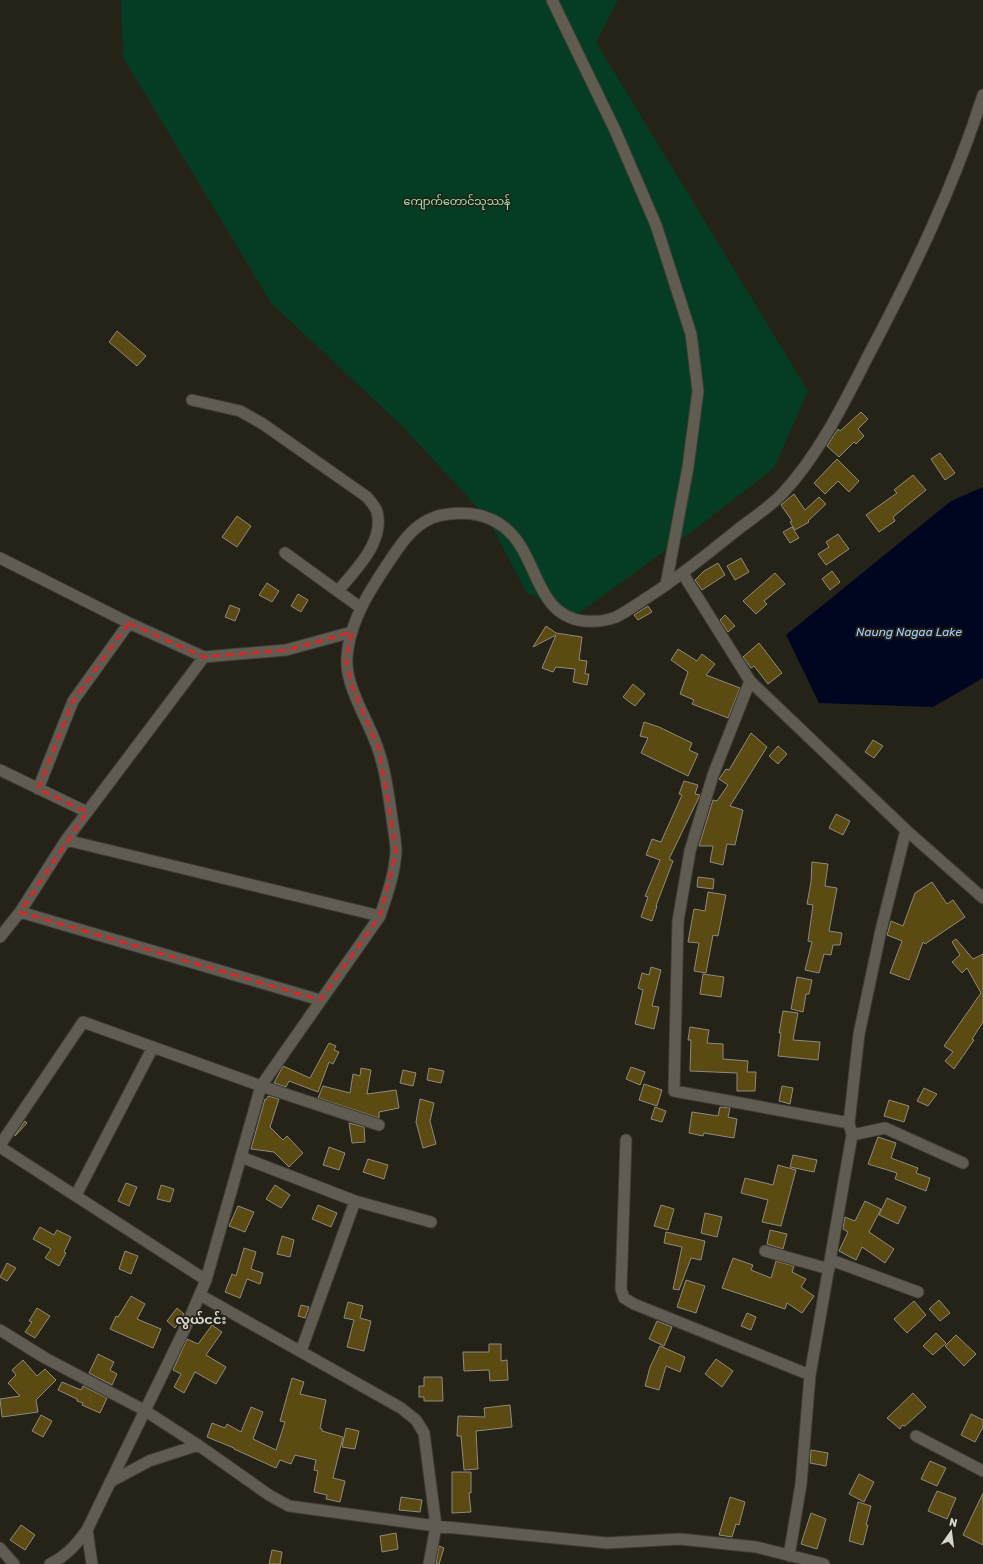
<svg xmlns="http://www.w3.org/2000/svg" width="983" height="1564" viewBox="0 0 983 1564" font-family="Rubik,'Noto Sans Myanmar',sans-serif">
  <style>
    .green { fill: #053d24 }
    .water { fill: #00061f }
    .building { fill: #5b4a11; stroke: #8e8a7e }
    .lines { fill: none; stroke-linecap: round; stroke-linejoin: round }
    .minor-casing { stroke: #3e3c35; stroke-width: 13 }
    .tertiary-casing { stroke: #3e3c35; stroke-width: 13 }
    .minor { stroke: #605c51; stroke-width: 11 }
    .tertiary { stroke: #605c51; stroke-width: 11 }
    .marked { fill: none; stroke: #d62828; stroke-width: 3; stroke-dasharray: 8 5; stroke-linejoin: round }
    .labels { text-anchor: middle; stroke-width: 3.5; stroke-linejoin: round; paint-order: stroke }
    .park-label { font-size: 11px; fill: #99ecbb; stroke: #252218 }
    .water-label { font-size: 12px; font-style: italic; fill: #9ec9fc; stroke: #252218 }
    .quarter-label { font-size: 13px; font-weight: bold; fill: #d8d6cf; stroke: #252218 }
  </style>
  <rect width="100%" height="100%" fill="#252218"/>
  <path class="green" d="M 121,0 L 618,0 L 596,42 L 808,391 L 774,468 L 702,524 L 575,616 L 527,593 L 488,519 L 402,426 L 271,303 L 123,57 Z"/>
  <path class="water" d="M 983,487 L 983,678 L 933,707 L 819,703 L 786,635 L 951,501 Z"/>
  <path class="building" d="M 117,331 L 146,356 L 137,366 L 109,342 Z
    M 861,412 L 868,419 L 858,429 L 864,436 L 856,444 L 854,442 L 839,457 L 827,446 L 838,429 L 840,431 Z
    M 940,453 L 955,473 L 945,480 L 931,459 Z
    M 837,459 L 859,481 L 849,492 L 838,481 L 825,494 L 814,483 Z
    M 913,475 L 926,490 L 893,517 L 895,521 L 879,532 L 866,515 L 897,493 L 894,490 Z
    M 794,494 L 805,510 L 819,497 L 826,504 L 808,521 L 809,522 L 795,530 L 790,522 L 792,521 L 781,505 Z
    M 237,516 L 251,526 L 237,547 L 222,537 Z
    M 792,527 L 799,538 L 790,543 L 783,532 Z
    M 838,534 L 849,549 L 826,565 L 818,554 L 829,547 L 826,542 Z
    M 741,558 L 749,572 L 735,580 L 727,566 Z
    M 718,563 L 725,575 L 702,590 L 695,580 L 704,571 Z
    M 832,571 L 840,582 L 830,590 L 822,579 Z
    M 775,573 L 785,584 L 764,601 L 767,604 L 756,614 L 743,601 Z
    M 267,583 L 279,591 L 272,602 L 259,595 Z
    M 298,594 L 308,600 L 301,612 L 291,606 Z
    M 230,605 L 240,609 L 235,621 L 225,617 Z
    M 648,606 L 652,612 L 638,620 L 634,615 Z
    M 725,615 L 735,626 L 728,632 L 720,620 Z
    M 546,626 L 556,633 L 582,637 L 579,660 L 587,661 L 585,674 L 589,674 L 587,685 L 573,682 L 575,669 L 556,667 L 553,672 L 542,668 L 556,635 L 533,647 Z
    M 759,643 L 782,673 L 768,684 L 754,666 L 751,668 L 743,657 Z
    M 678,649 L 697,661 L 702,654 L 715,664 L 706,675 L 740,688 L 728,718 L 692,704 L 694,700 L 680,694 L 688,672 L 671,660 Z
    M 633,684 L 645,694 L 635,706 L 623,697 Z
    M 644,722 L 659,727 L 692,743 L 689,750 L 698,754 L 688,776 L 641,753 L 648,738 L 640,736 Z
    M 751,733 L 767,747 L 730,806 L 743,810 L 735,845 L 727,844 L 723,865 L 710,862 L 713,846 L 699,846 L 713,800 L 717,801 L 728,785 L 719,779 L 726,769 L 729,770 Z
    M 873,740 L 883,746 L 874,758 L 865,752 Z
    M 778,746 L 787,754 L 778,764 L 769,756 Z
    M 684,781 L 698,785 L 695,794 L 700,795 L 669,859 L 673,861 L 656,906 L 657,906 L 652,921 L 641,917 L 648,897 L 645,896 L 660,860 L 646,855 L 652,839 L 661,842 L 682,795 L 679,794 Z
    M 836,814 L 850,821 L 843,835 L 829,828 Z
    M 812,862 L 828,864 L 825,886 L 837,888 L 829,931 L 842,933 L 840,945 L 833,945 L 831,955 L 824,954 L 819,973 L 805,970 L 812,942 L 808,941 L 813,905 L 807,904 L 811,882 Z
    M 698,877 L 714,879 L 713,889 L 697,887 Z
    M 932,882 L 947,904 L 953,900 L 965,917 L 925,944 L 923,942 L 909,980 L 890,973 L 902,941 L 887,935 L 888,932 L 891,921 L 903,926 L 915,893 Z
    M 708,892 L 726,895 L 718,936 L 713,935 L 706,973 L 694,971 L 699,943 L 688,942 L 694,909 L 705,911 Z
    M 956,939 L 973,959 L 983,954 L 983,1022 L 972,1039 L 974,1040 L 954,1069 L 945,1061 L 953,1052 L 944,1046 L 981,993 L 967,968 L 962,973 L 952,962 L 960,955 L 952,942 Z
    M 651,967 L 661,970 L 652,1006 L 659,1007 L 654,1029 L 635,1024 L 643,990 L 638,988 L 642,973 L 649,975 Z
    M 703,974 L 724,977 L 721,997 L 700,994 Z
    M 797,977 L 812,980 L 809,994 L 806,994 L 803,1012 L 791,1009 Z
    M 783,1011 L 798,1013 L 793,1040 L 820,1042 L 818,1060 L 778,1056 L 781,1033 L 779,1033 Z
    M 690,1027 L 709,1030 L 707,1043 L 723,1044 L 723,1059 L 748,1061 L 747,1072 L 756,1072 L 755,1091 L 737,1091 L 737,1073 L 690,1071 L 691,1040 L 688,1040 Z
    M 329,1043 L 336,1046 L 334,1050 L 339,1052 L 333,1064 L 329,1062 L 318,1092 L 289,1081 L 286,1087 L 274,1083 L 283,1066 L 310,1078 Z
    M 631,1067 L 645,1072 L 640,1085 L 626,1079 Z
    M 361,1068 L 371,1070 L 367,1094 L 396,1090 L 399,1108 L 379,1112 L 379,1118 L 318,1098 L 323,1086 L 350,1093 L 353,1074 L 360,1076 Z
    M 429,1068 L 444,1071 L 441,1083 L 427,1080 Z
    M 403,1070 L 416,1073 L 413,1086 L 400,1083 Z
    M 644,1084 L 662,1090 L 657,1106 L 639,1100 Z
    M 782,1086 L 793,1088 L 790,1104 L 779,1101 Z
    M 924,1088 L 937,1094 L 928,1106 L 917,1101 Z
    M 268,1096 L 279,1099 L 270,1127 L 283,1140 L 287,1136 L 303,1153 L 289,1167 L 274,1152 L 251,1149 L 265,1099 L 266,1100 Z
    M 420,1099 L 434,1103 L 430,1121 L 436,1144 L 423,1148 L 416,1122 Z
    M 889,1100 L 909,1106 L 904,1122 L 884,1116 Z
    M 655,1107 L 666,1111 L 662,1122 L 651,1119 Z
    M 720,1107 L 730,1108 L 728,1117 L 737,1119 L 734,1138 L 704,1133 L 703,1136 L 689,1133 L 692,1112 L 718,1116 Z
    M 25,1121 L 27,1123 L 15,1136 L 15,1135 Z
    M 349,1123 L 364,1127 L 365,1142 L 352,1143 Z
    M 878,1137 L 896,1143 L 891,1158 L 918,1168 L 916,1173 L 930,1178 L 926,1191 L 895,1179 L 897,1173 L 868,1164 Z
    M 329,1147 L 345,1153 L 339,1170 L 323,1165 Z
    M 793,1155 L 817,1160 L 814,1172 L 790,1167 Z
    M 368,1159 L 388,1165 L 384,1179 L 363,1172 Z
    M 778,1165 L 796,1170 L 781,1226 L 762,1222 L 768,1200 L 741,1193 L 745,1178 L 773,1185 Z
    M 126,1183 L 137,1187 L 129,1206 L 118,1201 Z
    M 161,1185 L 174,1189 L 170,1202 L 157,1199 Z
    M 275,1185 L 290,1195 L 281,1208 L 266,1199 Z
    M 887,1198 L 906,1207 L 898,1224 L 879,1215 Z
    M 865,1201 L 881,1209 L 869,1232 L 894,1249 L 885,1263 L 862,1247 L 856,1260 L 839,1251 L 848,1232 L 843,1229 L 845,1217 L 855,1221 Z
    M 318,1205 L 337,1213 L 331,1227 L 312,1219 Z
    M 661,1205 L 674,1209 L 668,1230 L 654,1226 Z
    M 238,1206 L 254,1212 L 245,1232 L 229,1226 Z
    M 705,1213 L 722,1217 L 717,1237 L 701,1233 Z
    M 40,1227 L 54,1235 L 57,1230 L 71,1237 L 64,1252 L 66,1253 L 59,1266 L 45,1258 L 51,1249 L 33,1239 Z
    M 770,1230 L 787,1234 L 783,1249 L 767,1244 Z
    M 666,1232 L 705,1241 L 701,1260 L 691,1258 L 679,1290 L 673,1289 L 682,1247 L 664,1243 Z
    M 282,1236 L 294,1240 L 290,1257 L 277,1254 Z
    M 244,1248 L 256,1252 L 251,1269 L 263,1273 L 260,1284 L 247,1279 L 240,1298 L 225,1292 L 232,1274 L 236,1276 Z
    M 125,1251 L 138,1256 L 131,1274 L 119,1269 Z
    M 733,1258 L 753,1265 L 751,1270 L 771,1278 L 776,1261 L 794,1266 L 792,1272 L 806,1279 L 801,1287 L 814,1296 L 802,1313 L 787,1303 L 785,1309 L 722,1288 Z
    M 7,1263 L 16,1268 L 7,1281 L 0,1277 Z
    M 686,1280 L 705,1286 L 696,1313 L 677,1307 Z
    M 131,1296 L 145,1304 L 137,1319 L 161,1329 L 153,1348 L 110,1329 L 116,1316 L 118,1317 Z
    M 939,1300 L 950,1313 L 940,1321 L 929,1309 Z
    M 914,1301 L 926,1315 L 907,1333 L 894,1319 Z
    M 348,1302 L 363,1306 L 360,1318 L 371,1321 L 364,1351 L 347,1347 L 354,1320 L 344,1318 Z
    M 301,1305 L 309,1307 L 305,1318 L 298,1316 Z
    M 37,1308 L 50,1316 L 35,1338 L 25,1332 L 32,1322 L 29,1321 Z
    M 177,1308 L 184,1314 L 175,1328 L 167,1321 Z
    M 747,1313 L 756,1317 L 751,1330 L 741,1326 Z
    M 657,1321 L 672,1327 L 664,1346 L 649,1339 Z
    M 212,1325 L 222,1332 L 206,1355 L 226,1367 L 216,1384 L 195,1372 L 184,1393 L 174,1387 L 181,1374 L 173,1370 L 187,1339 L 198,1344 Z
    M 936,1333 L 946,1343 L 933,1355 L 923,1346 Z
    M 956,1335 L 976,1354 L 964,1366 L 945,1346 Z
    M 489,1344 L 501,1344 L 501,1361 L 507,1360 L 508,1380 L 490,1381 L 489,1370 L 464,1371 L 463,1352 L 489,1352 Z
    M 660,1346 L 685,1357 L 680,1372 L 666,1366 L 659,1390 L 645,1386 L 650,1367 Z
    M 98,1354 L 114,1362 L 110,1370 L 117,1374 L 112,1385 L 89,1373 Z
    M 716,1359 L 733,1371 L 722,1387 L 705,1374 Z
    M 23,1360 L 37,1376 L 45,1369 L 56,1380 L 36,1400 L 38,1412 L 2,1417 L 0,1399 L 20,1396 L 8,1383 L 16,1375 L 12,1370 Z
    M 424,1377 L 442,1377 L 443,1401 L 424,1401 L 424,1397 L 419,1397 L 419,1386 L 424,1386 Z
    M 292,1378 L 304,1382 L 300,1394 L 326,1400 L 320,1428 L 322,1429 L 322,1431 L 343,1437 L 333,1478 L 345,1481 L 340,1502 L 326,1499 L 327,1495 L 314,1492 L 318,1471 L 314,1470 L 316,1460 L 295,1455 L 291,1464 L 280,1460 L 276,1468 L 234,1449 L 234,1448 L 207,1437 L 212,1423 L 225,1428 L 227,1424 L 241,1432 L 251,1407 L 263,1412 L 253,1439 L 276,1450 L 285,1422 L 280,1421 Z
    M 62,1382 L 81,1390 L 83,1386 L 107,1398 L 100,1413 L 82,1405 L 83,1403 L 77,1401 L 77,1399 L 58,1390 Z
    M 913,1393 L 926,1407 L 905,1426 L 902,1425 L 900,1429 L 887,1418 Z
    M 510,1405 L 512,1427 L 476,1431 L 478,1469 L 464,1470 L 461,1436 L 457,1436 L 458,1416 L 485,1417 L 484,1408 Z
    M 971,1414 L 983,1420 L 983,1427 L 975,1442 L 961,1435 Z
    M 41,1415 L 52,1421 L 43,1437 L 32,1431 Z
    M 346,1428 L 359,1431 L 355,1449 L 342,1447 Z
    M 811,1450 L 828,1453 L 826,1466 L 810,1463 Z
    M 930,1461 L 946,1468 L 937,1486 L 921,1479 Z
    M 452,1472 L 471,1472 L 471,1493 L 469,1493 L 471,1512 L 452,1513 Z
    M 859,1474 L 874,1482 L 864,1502 L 849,1494 Z
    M 937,1491 L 956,1498 L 947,1519 L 928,1511 Z
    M 983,1493 L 983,1545 L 963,1535 Z
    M 401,1497 L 422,1500 L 420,1512 L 399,1510 Z
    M 730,1497 L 745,1502 L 739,1525 L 736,1524 L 732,1537 L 719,1535 Z
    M 858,1502 L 871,1506 L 866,1525 L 868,1525 L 863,1545 L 849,1541 Z
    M 811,1513 L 826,1519 L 817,1549 L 801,1544 Z
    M 21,1525 L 35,1535 L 25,1550 L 10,1540 Z
    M 396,1533 L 398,1549 L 382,1552 L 380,1536 Z
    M 439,1546 L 444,1548 L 439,1564 L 436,1564 Z
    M 272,1550 L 282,1552 L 280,1564 L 269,1564 Z"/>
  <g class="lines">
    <g class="minor-casing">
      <path id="minor" d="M 552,0 L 615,130 L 656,225 L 691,334 L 698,391 L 688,467 L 666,585
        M 192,400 L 240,411 L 263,424 L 367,497 C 370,501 376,507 377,512 C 385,542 355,570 338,591
        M 285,553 L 361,608
        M 0,558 L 129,623 L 204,657 L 286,650 L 352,632
        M 683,574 L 750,681 L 906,830 L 983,898
        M 750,681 L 713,775 L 690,851 L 678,921 L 674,1091 L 849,1123
        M 0,770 L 87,812
        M 38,789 L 73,701 L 129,623
        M 66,840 L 380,916
        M 20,912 L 320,1000
        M 0,937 L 20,912 L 66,840 L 204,657
        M 852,1135 L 885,1128 L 963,1163
        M 626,1140 L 621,1289 L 624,1298 L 634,1304 L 810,1375
        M 0,1145 L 83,1022 L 261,1086 L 379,1125
        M 0,1147 L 206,1280
        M 241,1157 L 355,1201 L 431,1222
        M 76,1195 L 153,1047
        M 765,1251 L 829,1269
        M 831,1260 L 918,1292
        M 200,1295 L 401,1408 L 416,1420 L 424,1433 L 436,1526 L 429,1564
        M 0,1330 L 45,1358 L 144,1410 L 198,1445 L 269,1495 L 289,1506 L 436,1526 L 607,1543 L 680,1539 L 756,1547 L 824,1564
        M 301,1351 L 355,1201
        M 916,1436 L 983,1471
        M 110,1482 L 149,1461 L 198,1445
        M 87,1530 L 92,1564
        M 0,1548 L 14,1564
        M 789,1556 L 801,1484 L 810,1375 L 852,1135 L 849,1123 L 859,1034 L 881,930 L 906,830"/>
    </g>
    <g class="tertiary-casing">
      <path id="tertiary" d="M 50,1564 C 66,1556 76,1545 87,1530 L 188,1322 L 206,1280 L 261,1086 L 380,916 C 387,895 395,873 396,851 C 396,843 394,833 393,825 C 389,799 386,771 377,746 C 368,720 345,686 347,658 C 349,619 375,582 397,550 C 410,531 425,516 449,514 C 474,511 498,517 515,538 C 538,566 539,616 584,621 C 595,622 606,621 616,617 C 626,612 636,605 645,599 C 677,579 706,555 736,531 C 751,519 769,508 783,493 C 819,454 843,405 867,358 C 912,273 954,187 983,95"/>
    </g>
    <use href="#minor" class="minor"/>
    <use href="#tertiary" class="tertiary"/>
  </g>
  <path class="marked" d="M 129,623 L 204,657 L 286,650 L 352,632 L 346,661 L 353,689 L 379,749 L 396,851 L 380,916 L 320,1000 L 20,912 L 87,812 L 38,789 L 73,701 Z"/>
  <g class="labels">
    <g class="park-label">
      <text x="457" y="205">ကျောက်တောင်သုဿန်</text>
    </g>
    <g class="water-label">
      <text x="909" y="636">Naung Nagaa Lake</text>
    </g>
    <g class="quarter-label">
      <text x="201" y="1324">လွယ်ငင်း</text>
    </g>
  </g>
  <g transform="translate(951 1532) rotate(14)" stroke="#252218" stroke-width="3" paint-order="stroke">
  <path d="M0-3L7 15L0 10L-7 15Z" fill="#d8d6cf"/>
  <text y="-6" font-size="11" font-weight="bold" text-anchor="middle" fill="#d8d6cf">N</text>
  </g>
</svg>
